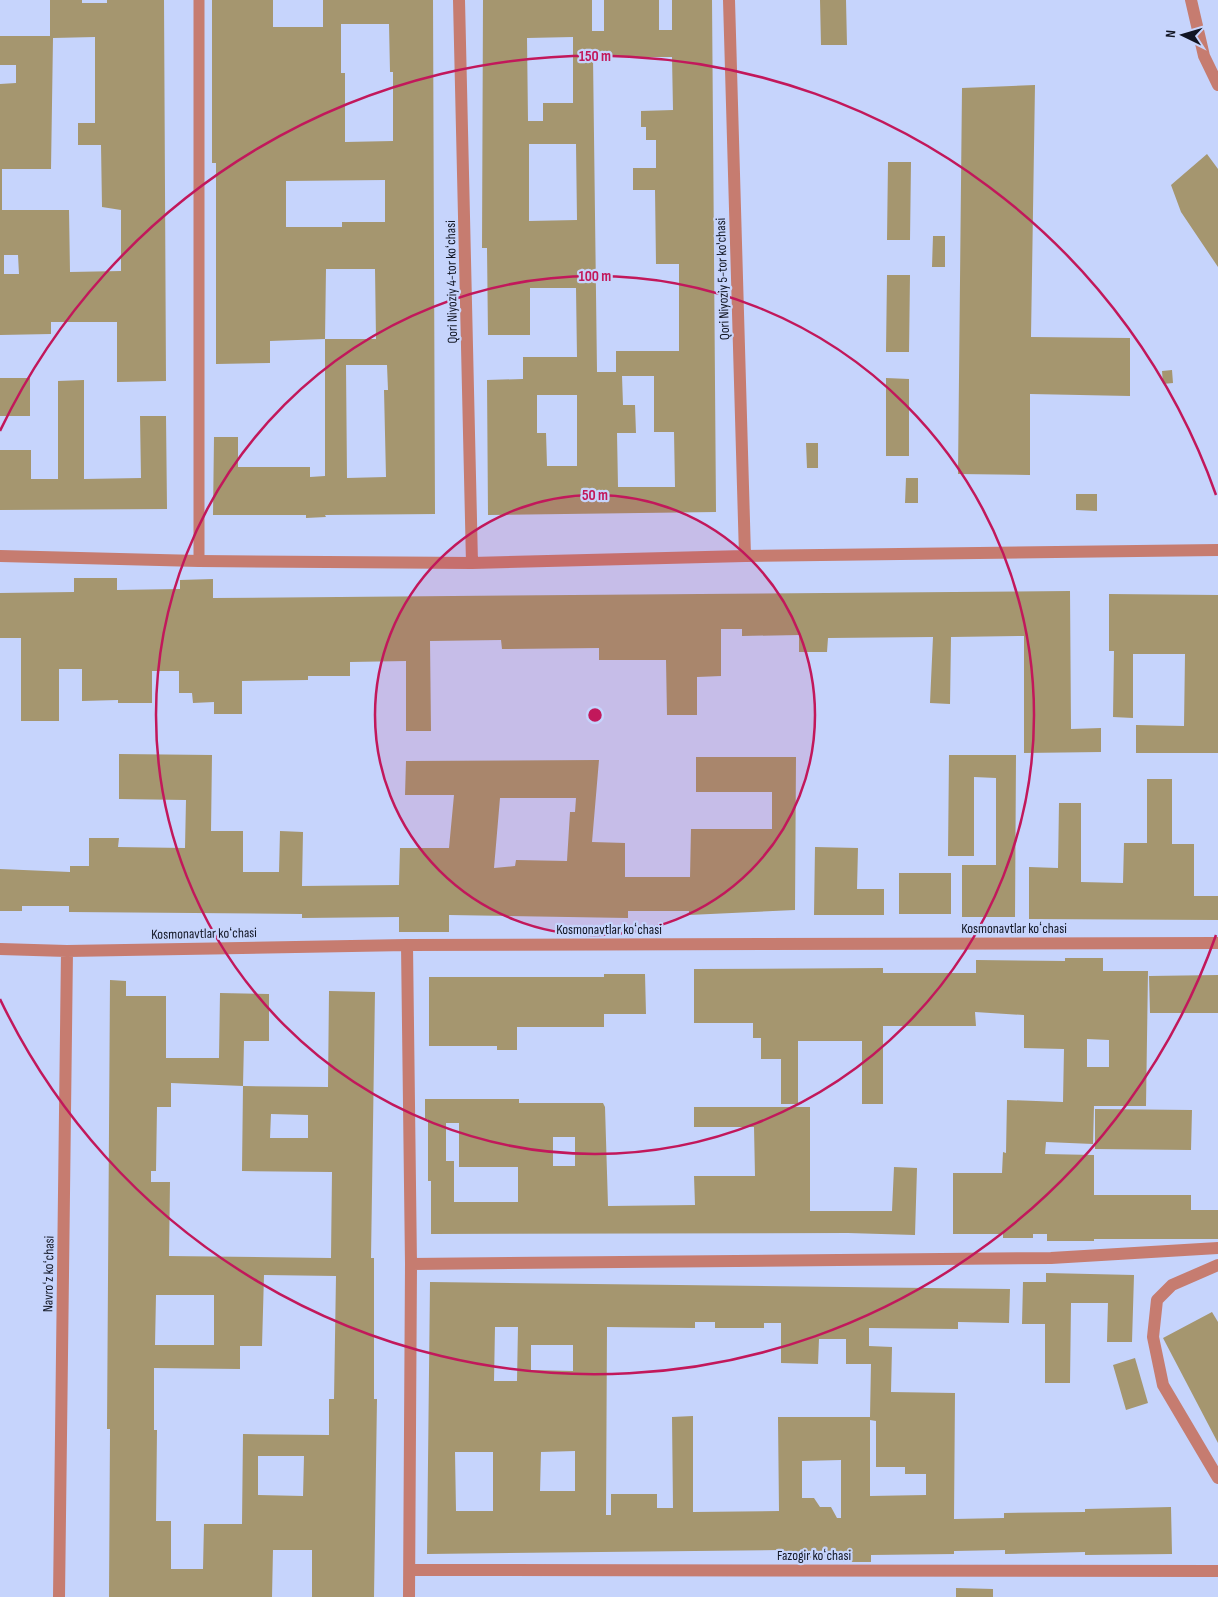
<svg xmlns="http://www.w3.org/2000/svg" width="1218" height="1597" viewBox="0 0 1218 1597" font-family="'Sofia Sans Condensed',sans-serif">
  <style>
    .building { fill: #a5966f; fill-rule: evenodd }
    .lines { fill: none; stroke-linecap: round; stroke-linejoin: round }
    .lane { stroke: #c67c70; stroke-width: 11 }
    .street { stroke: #c67c70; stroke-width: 12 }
    .ring { fill: none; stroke: #c2185b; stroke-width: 2.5 }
    .labels { text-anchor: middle; stroke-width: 4.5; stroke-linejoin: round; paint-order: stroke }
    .street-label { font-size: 14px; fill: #111523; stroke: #c6d4fc }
    .centre { fill: #c2185b; stroke: #c6d4fc; stroke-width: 2.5 }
    .ring-label { font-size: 15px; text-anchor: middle; font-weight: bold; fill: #c2185b; stroke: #c6d4fc; stroke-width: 4.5; stroke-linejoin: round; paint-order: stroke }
  </style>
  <rect width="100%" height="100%" fill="#c6d4fc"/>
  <path class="building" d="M 50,0 L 82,0 L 82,3 L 107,3 L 107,0 L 164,0 L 166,381 L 117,382 L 117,322 L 51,322 L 51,334 L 0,335 L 0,84 L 16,83 L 16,65 L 0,65 L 0,36 L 50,36 ZM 95,37 L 95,123 L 78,123 L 78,145 L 101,145 L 102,207 L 121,210 L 121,271 L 70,272 L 69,210 L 2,210 L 2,169 L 51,169 L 53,38 ZM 4,255 L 18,255 L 19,274 L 4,274 Z
    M 212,0 L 273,0 L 273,27 L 323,27 L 323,0 L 433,0 L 435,514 L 325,515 L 326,517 L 306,518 L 306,515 L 213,515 L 214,437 L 238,437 L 238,467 L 310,467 L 310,477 L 325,476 L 325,339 L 376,339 L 375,269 L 326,269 L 325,339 L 270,341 L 270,363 L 216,364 L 216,163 L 212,163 ZM 341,24 L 389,24 L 390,72 L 393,72 L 393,141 L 345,142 L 345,73 L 341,73 ZM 385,180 L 385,222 L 342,222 L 342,227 L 286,227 L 286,181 ZM 346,365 L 387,365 L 388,390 L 384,390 L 386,477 L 347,478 Z
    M 483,0 L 592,0 L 592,31 L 604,31 L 604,0 L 659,0 L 659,30 L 672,30 L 672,0 L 712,0 L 716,512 L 488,515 L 487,380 L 523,379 L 523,357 L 577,357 L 576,288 L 530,288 L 530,335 L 488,335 L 487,248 L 482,248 ZM 573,37 L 573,103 L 543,103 L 543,121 L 528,121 L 527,38 ZM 593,57 L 672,57 L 673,110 L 641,111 L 641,127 L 646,127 L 646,140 L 656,140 L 656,168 L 633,168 L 633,190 L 655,190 L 656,264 L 679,264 L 679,351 L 616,351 L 616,372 L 597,372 ZM 529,144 L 576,144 L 577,220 L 529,221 ZM 622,376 L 654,376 L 654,432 L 674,432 L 675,487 L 618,487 L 617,433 L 636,433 L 635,405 L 623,405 ZM 537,395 L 577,395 L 577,466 L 547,466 L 546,433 L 537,433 Z
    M 820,0 L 846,0 L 847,45 L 821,45 Z
    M 1035,85 L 1031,337 L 1130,338 L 1130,396 L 1030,394 L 1030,475 L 958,474 L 962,88 Z
    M 1207,154 L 1218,169 L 1218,267 L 1181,212 L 1171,185 Z
    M 888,162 L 911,162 L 910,240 L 887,240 Z
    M 933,236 L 945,236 L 945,267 L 932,267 Z
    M 887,275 L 910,275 L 909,352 L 886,352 Z
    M 1172,370 L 1173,383 L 1163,384 L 1162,371 Z
    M 0,378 L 30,378 L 30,416 L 0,416 Z
    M 886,378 L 909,379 L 909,456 L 886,456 Z
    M 84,380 L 84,479 L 141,478 L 140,416 L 166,416 L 167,509 L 0,510 L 0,450 L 31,450 L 31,479 L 58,479 L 58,381 Z
    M 806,443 L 818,443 L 818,468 L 807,468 Z
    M 906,478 L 918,478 L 918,503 L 905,503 Z
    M 1076,494 L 1097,494 L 1097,511 L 1076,510 Z
    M 74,578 L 117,578 L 117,590 L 180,589 L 180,580 L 213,579 L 213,598 L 1070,591 L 1071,729 L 1101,728 L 1101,752 L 1024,753 L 1024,636 L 951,637 L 950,704 L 930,703 L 933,637 L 828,638 L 827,652 L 799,652 L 799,635 L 742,636 L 742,629 L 721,629 L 721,676 L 697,677 L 697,715 L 667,715 L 666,660 L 599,660 L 599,648 L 502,649 L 501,640 L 430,641 L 431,731 L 406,731 L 406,661 L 350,662 L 350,676 L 308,676 L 308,680 L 242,681 L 242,714 L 214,714 L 214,702 L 193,703 L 192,693 L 179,693 L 179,671 L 152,671 L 152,703 L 118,703 L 118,700 L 82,701 L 82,669 L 59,669 L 59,721 L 21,721 L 21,638 L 0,638 L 0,593 L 74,592 Z
    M 1109,594 L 1218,595 L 1218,753 L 1136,753 L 1136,725 L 1184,726 L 1185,654 L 1133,654 L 1133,718 L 1113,717 L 1114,651 L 1109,651 Z
    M 119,754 L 212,755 L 211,831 L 243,831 L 243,872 L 279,872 L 280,831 L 303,832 L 302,886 L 399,885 L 400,848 L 449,848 L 454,795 L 405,795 L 406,761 L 599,760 L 592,842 L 625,843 L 625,877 L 690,877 L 691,829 L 772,829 L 772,792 L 696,792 L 696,757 L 796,757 L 795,910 L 689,915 L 689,911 L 628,911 L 628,918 L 449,915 L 449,932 L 399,932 L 399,917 L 302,918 L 302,914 L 69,912 L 69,906 L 22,906 L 22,911 L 0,911 L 0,869 L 70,872 L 70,866 L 89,866 L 89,838 L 119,838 L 118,847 L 185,848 L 186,800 L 119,799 ZM 500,798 L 576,798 L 575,812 L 570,812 L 567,861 L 516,860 L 515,866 L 494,868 Z
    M 949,755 L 1016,755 L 1015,917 L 962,917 L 962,865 L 996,865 L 996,778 L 974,777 L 974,856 L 948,856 Z
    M 1147,779 L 1172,779 L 1172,844 L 1194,844 L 1194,896 L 1218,896 L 1218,920 L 1029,919 L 1029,867 L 1058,868 L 1059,803 L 1081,803 L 1081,882 L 1123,883 L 1124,843 L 1147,843 Z
    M 815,847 L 858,848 L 857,889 L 884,889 L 884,915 L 814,915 Z
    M 899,873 L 951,873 L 951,914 L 899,914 Z
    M 1065,958 L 1103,958 L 1103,971 L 1148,971 L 1146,1106 L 1094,1106 L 1093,1144 L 1046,1142 L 1045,1154 L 1094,1155 L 1094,1195 L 1191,1195 L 1191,1210 L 1218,1210 L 1218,1239 L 1094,1239 L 1094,1241 L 1047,1241 L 1047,1234 L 1033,1234 L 1033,1238 L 1003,1238 L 1003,1234 L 953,1234 L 953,1173 L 1002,1173 L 1003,1152 L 1006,1153 L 1007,1100 L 1063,1102 L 1064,1049 L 1024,1048 L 1024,1015 L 975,1012 L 976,1026 L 883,1026 L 883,1104 L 862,1104 L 862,1041 L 798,1041 L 798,1104 L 781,1104 L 781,1059 L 761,1059 L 761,1038 L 753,1038 L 753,1023 L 694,1023 L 694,969 L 883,968 L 883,973 L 976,973 L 976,960 L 1065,961 ZM 1087,1039 L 1109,1040 L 1109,1067 L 1087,1067 Z
    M 604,974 L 645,974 L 646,1014 L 604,1014 L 604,1027 L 517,1027 L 517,1050 L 497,1050 L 497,1046 L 429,1046 L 429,977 L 604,977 Z
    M 1218,975 L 1218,1013 L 1150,1013 L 1149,976 Z
    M 110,980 L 126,981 L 126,996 L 166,996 L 166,1058 L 219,1058 L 220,993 L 269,994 L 269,1041 L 244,1041 L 243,1086 L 171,1083 L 171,1107 L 157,1107 L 156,1171 L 151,1171 L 151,1182 L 170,1182 L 169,1256 L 331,1258 L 332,1172 L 242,1171 L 243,1086 L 328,1087 L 329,991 L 375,992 L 371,1258 L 374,1258 L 374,1399 L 377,1399 L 374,1597 L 312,1597 L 312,1550 L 273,1550 L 272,1597 L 109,1597 L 110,1429 L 107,1429 ZM 271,1114 L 308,1115 L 308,1138 L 270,1138 ZM 264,1275 L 336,1276 L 334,1399 L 329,1399 L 329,1435 L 243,1434 L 242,1524 L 204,1524 L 203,1569 L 171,1569 L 171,1521 L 156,1521 L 157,1430 L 154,1430 L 154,1368 L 240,1369 L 240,1346 L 262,1346 ZM 156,1295 L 214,1295 L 214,1345 L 155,1345 ZM 258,1456 L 304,1456 L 303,1496 L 258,1495 Z
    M 425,1099 L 519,1099 L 519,1103 L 603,1103 L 605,1107 L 608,1206 L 695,1205 L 694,1176 L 755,1176 L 754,1127 L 694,1127 L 694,1107 L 810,1107 L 810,1211 L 892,1211 L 894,1167 L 917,1168 L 915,1235 L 848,1233 L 431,1234 L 431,1181 L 428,1181 L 428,1119 L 425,1119 ZM 446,1123 L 459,1123 L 459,1167 L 518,1167 L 518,1202 L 454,1202 L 454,1161 L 446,1161 ZM 553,1137 L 575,1137 L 575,1166 L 553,1166 Z
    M 1095,1109 L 1192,1110 L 1191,1150 L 1095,1149 Z
    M 1046,1273 L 1134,1275 L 1132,1342 L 1107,1342 L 1108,1303 L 1071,1303 L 1070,1383 L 1045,1383 L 1045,1324 L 1022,1324 L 1023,1282 L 1046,1282 Z
    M 430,1282 L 1010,1289 L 1009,1323 L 958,1322 L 958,1329 L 869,1328 L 869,1346 L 892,1347 L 891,1392 L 955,1393 L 954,1519 L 1004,1518 L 1004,1513 L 1085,1512 L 1085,1509 L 1171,1507 L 1172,1554 L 1085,1555 L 1085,1552 L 1005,1554 L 1005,1550 L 954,1551 L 954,1554 L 871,1555 L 871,1562 L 841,1562 L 841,1557 L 810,1558 L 810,1553 L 779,1554 L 779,1550 L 427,1554 ZM 695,1322 L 715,1322 L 715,1328 L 764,1328 L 764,1323 L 781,1323 L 781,1363 L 818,1364 L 819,1339 L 846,1339 L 846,1364 L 871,1364 L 870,1417 L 778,1417 L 779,1511 L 693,1512 L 693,1416 L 672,1417 L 673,1508 L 657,1508 L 657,1494 L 611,1494 L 611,1515 L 606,1515 L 607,1327 L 695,1328 ZM 495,1327 L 518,1327 L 517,1381 L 494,1381 ZM 531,1345 L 573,1345 L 573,1371 L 531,1370 ZM 870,1420 L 876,1421 L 876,1467 L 905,1467 L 905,1474 L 926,1474 L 926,1495 L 870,1496 ZM 575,1451 L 575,1491 L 540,1491 L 541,1452 ZM 455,1452 L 493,1452 L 493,1511 L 456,1511 ZM 841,1460 L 841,1518 L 837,1518 L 831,1507 L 820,1507 L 814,1498 L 802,1498 L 802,1461 Z
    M 1212,1312 L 1218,1322 L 1218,1443 L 1163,1338 Z
    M 1135,1358 L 1148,1403 L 1126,1410 L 1113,1365 Z
    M 956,1588 L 993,1589 L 993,1597 L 956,1597 Z"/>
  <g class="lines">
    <path class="lane" d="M 199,561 L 199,0"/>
    <path class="street" d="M 459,0 L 472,563
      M 729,0 L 745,556
      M 1191,0 L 1204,56 L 1218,85
      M 0,556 L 199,561 L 472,563 L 745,556 L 1218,550
      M 407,945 L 411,1264 L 409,1597
      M 0,949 L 67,951 L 407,945 L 1218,943
      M 411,1264 L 1051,1258 L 1218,1248
      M 1218,1265 L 1172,1285 L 1157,1300 L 1153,1337 L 1163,1385 L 1218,1478
      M 410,1570 L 1218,1571
      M 59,1597 L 67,951"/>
  </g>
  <circle cx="595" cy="715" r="220" fill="#c2185b" fill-opacity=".12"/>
  <g class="ring">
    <circle cx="595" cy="715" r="220"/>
    <circle cx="595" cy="715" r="439"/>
    <path d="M1216 935A659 659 0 0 1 0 999M0 431A659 659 0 0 1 1216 495"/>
  </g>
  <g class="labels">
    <g class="street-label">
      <text transform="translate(722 279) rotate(-92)" y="5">Qori Niyoziy 5-tor ko'chasi</text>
      <text transform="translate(451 282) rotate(-91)" y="5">Qori Niyoziy 4-tor koʻchasi</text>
      <text x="1014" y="933">Kosmonavtlar koʻchasi</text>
      <text x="609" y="934">Kosmonavtlar koʻchasi</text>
      <text transform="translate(204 933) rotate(-1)" y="5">Kosmonavtlar koʻchasi</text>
      <text transform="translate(48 1274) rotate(-89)" y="5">Navroʻz koʻchasi</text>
      <text x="814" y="1560">Fazogir koʻchasi</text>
    </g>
  </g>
  <circle cx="595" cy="715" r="8" class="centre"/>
  <g class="ring-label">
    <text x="595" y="61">150 m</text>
    <text x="595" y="281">100 m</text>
    <text x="595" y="500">50 m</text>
  </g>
  <g transform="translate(1183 35) rotate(275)" stroke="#c6d4fc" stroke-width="4" paint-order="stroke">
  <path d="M0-4L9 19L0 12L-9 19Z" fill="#111523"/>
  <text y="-8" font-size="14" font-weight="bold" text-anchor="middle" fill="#111523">N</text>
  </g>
</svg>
